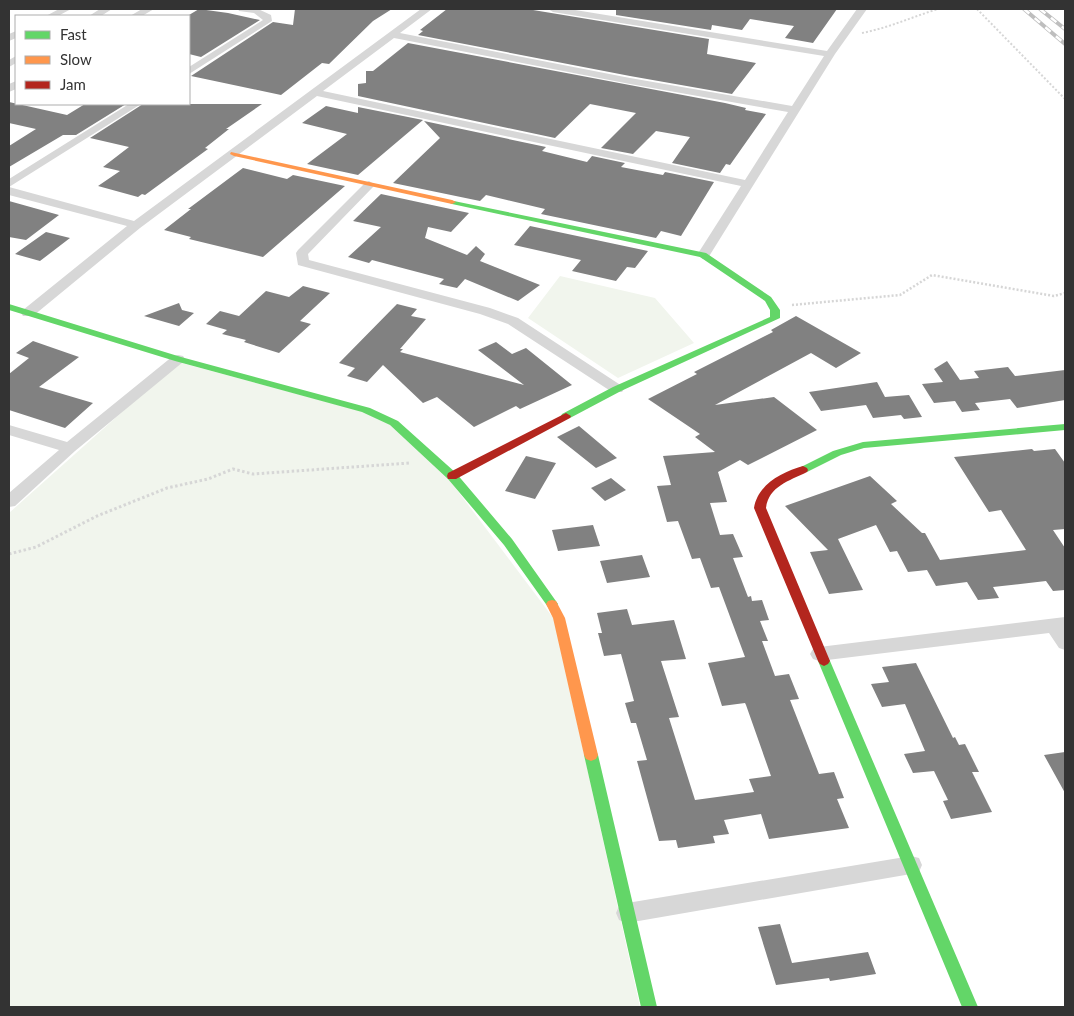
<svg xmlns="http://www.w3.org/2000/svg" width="1074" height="1016" viewBox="0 0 1074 1016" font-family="Lato,sans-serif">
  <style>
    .green { fill: #f1f5ed }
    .building { fill: #818181 }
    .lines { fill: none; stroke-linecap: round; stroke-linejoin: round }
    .path-far2 { stroke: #d6d6d6; stroke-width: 2; stroke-dasharray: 2 2; stroke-linecap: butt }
    .path-far1 { stroke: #d6d6d6; stroke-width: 2.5; stroke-dasharray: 2 2; stroke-linecap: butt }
    .path { stroke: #d6d6d6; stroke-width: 3; stroke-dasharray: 2.5 2.5; stroke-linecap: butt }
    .street { fill: #d7d7d7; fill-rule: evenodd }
    .fast { fill: #63d668; fill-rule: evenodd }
    .slow { fill: #ff974d; fill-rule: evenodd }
    .jam { fill: #b3261e; fill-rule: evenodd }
    .rail-casing { stroke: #bebebe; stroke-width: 4 }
    .rail { stroke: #fff; stroke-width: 2.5; stroke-dasharray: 7; stroke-linecap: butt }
  </style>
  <rect width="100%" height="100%" fill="#fff"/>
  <path class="green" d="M 560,276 L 655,298 L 694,343 L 618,378 L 528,318 Z
    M 178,362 L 364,412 L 390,425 L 448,478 L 554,619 L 640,1007 L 9,1007 L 9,513 Z"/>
  <path class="building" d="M 199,9 L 228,13 L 260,20 L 201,57 L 189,54 L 189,15 Z
    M 295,9 L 392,9 L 373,21 L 329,64 L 322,63 L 281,95 L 191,76 L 273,22 L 293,25 Z
    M 447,9 L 527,9 L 709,39 L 707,54 L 756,63 L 732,94 L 630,76 L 418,35 L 423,31 L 420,30 Z
    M 616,9 L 837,9 L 813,43 L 785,38 L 794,26 L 750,19 L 742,30 L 712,25 L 711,30 L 616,15 Z
    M 408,43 L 725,103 L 746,108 L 745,110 L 766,114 L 730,165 L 726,164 L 720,173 L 672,163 L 690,137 L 656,131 L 633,154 L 601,148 L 636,113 L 590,104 L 555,138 L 358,96 L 358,84 L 366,83 L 366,71 L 373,71 Z
    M 9,102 L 67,115 L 85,104 L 126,104 L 76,135 L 63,135 L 9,167 L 9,146 L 36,129 L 9,123 Z
    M 143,104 L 262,104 L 226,129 L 229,129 L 205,148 L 208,149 L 145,195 L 142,194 L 138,197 L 98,186 L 120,171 L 103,167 L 129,147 L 90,138 Z
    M 326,106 L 358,113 L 358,107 L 423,120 L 358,175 L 307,164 L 347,134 L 302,123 Z
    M 424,121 L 546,147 L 542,151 L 587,162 L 592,156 L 625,163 L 621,167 L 663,175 L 665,172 L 714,182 L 681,236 L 661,231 L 656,238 L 541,214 L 545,209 L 486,195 L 480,201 L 393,183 L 440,138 Z
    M 243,168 L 287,179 L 293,175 L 345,186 L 263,257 L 189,239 L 191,237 L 164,230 L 191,209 L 188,209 Z
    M 381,194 L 469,213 L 451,232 L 428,227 L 425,238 L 467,255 L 476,246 L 485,254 L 480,261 L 540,285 L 518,301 L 465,279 L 457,288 L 439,284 L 444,279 L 372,260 L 369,263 L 348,257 L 381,227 L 353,221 Z
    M 9,201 L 59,215 L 26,240 L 9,237 Z
    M 530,226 L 648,251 L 635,268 L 627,267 L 616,281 L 572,271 L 581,260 L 514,245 Z
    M 46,232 L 70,238 L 40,261 L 15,254 Z
    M 303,286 L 330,293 L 300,321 L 311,324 L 279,353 L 244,342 L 246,340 L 222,334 L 227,330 L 206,324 L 220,311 L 239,316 L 266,291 L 289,297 Z
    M 179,303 L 182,310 L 194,313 L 179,326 L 144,316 Z
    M 397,304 L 417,309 L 411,316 L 426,319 L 400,349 L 403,349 L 400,352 L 524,385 L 478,350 L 496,342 L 512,354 L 526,348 L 572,385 L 520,409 L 516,406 L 474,427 L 437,397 L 423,403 L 383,365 L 367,382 L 347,376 L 355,368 L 339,363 Z
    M 796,316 L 861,353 L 836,368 L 811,353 L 715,405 L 774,397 L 817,430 L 748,465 L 740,460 L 718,472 L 727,502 L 710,503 L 720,535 L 733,534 L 743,557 L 733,558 L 748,597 L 751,596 L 752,601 L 762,600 L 769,620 L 760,621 L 768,641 L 762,641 L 775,676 L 789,674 L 799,699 L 790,700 L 819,774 L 834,772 L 844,798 L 837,799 L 849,828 L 769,839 L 761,814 L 724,820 L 729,834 L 713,836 L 715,843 L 678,848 L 676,840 L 659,841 L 637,761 L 647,760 L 636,723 L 631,723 L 625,703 L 634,701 L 621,654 L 604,656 L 598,633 L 602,633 L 597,613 L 627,609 L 632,625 L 674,620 L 686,659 L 661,661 L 679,717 L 669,718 L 695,800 L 754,792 L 749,779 L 771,776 L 746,705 L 745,703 L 722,706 L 708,663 L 745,657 L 719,587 L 711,588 L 700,558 L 692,559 L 678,521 L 667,522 L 657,486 L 671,485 L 663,456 L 715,452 L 695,437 L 700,434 L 648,399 L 697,374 L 694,372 L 773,332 L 771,330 Z
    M 33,341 L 79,357 L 39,387 L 93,403 L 65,428 L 9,410 L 9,374 L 29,358 L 16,353 Z
    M 947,361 L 960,380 L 979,378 L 974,371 L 1008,367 L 1015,376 L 1065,370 L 1065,400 L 1017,408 L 1010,399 L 975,403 L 980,410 L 962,412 L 955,401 L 934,403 L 922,384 L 943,382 L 934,369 Z
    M 877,382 L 885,397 L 909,395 L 922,417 L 904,419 L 901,415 L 873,418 L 866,405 L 821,411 L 809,392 Z
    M 579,426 L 617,458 L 596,468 L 557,437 Z
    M 1032,449 L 1034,451 L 1055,449 L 1065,463 L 1065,529 L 1053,530 L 1065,548 L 1065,590 L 1053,591 L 1046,581 L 993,587 L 999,598 L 978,600 L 967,582 L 936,586 L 927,570 L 908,572 L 897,551 L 890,552 L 876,525 L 838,539 L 863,590 L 829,594 L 810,552 L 828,550 L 785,506 L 870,476 L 897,501 L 891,504 L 922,533 L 925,533 L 940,560 L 1026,550 L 1001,510 L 989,512 L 954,457 Z
    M 526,456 L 556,463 L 535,499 L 505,491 Z
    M 611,478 L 626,490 L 605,501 L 591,488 Z
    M 593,525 L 600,546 L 558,551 L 552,530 Z
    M 642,555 L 650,577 L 607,583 L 600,561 Z
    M 916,663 L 953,738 L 955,737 L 959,745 L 965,744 L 979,772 L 972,772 L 992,812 L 951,819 L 943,801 L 948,800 L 934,771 L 913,773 L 904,754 L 925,751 L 905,704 L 882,707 L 871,684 L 889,682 L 882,667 Z
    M 1065,752 L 1065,793 L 1044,755 Z
    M 780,924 L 792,963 L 868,952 L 876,974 L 830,981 L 829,978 L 776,985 L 758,927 Z"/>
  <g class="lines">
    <path class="path-far2" d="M 977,9 L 1065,99
      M 862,33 C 888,28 912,17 938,9"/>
    <path class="path-far1" d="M 792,305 L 900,295 L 932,275 L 1054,296 L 1065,293"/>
    <path class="path" d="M 9,554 L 36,547 L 97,516 L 167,488 L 208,479 L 233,469 L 253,474 L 410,463"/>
    <path class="street" d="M 59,9 L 71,9 L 58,16 L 46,16 Z
      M 100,9 L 112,9 L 101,16 L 89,16 Z
      M 142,9 L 154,9 L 142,16 L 130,16 Z
      M 238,9 L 258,9 L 271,15 L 272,21 L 189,74 L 189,67 L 263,20 L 254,13 L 239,11 Z
      M 421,9 L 432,9 L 400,33 L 630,78 L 792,106 L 824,56 L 553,12 L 548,9 L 569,9 L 827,51 L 857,9 L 867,9 L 835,54 L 708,258 L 703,259 L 697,255 L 741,186 L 317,96 L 140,228 L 33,316 L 23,316 L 21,313 L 23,310 L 127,226 L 9,195 L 9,179 L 129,104 L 141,104 L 9,187 L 134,221 ZM 394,38 L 630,84 L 788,112 L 745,180 L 323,91 Z
      M 16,31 L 16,38 L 9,41 L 9,34 Z
      M 16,56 L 16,63 L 9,67 L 9,60 Z
      M 16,81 L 16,89 L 9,92 L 9,84 Z
      M 369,181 L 375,185 L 373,187 L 308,254 L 309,260 L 490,308 L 518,318 L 622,386 L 624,389 L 622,392 L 612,392 L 508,324 L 480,314 L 298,265 L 296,253 L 298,250 L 365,183 Z
      M 178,355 L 183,356 L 185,359 L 183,362 L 75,451 L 15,506 L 9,507 L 9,493 L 59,450 L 9,435 L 9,425 L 67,442 L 173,356 Z
      M 1065,617 L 1065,650 L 1059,648 L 1049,633 L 819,661 L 813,659 L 810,654 L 813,649 L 819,647 Z
      M 911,856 L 919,858 L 922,865 L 919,872 L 911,874 L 627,923 L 619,920 L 616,913 L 619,906 L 627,903 Z"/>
    <path class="fast" d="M 449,200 L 706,253 L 771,297 L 780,310 L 780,318 L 621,391 L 570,418 L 562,418 L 561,416 L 562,414 L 613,387 L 770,317 L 770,310 L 765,301 L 700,257 L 452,204 L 448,202 Z
      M 9,304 L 181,357 L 370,408 L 398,421 L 456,473 L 512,539 L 558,604 L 556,607 L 548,607 L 504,545 L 448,479 L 390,425 L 362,412 L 175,361 L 9,310 Z
      M 1065,424 L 1065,430 L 864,448 L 841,455 L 807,472 L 799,472 L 798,470 L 799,468 L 833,451 L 863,442 Z
      M 824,656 L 828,658 L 830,661 L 978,1007 L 962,1007 L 818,661 L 820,658 Z
      M 591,749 L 596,751 L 598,755 L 657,1007 L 641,1007 L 584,755 L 586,751 Z"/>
    <path class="slow" d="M 231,152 L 452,200 L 456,202 L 452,204 L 234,156 L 230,154 Z
      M 552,600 L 556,601 L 565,618 L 598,755 L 596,759 L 591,761 L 586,759 L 584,755 L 553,618 L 546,604 L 548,601 Z"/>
    <path class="jam" d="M 566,413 L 571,416 L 570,418 L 456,479 L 448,479 L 447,476 L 448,473 Z
      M 803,466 L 807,468 L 808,470 L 807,472 C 789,481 769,486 766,508 L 830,661 L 828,664 L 824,666 L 820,664 L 818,661 L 754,508 C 758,484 782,472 803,466 Z"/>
    <g class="rail-casing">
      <path id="rail" d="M 1024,9 L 1065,44
        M 1040,9 L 1065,29"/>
    </g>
    <use href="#rail" class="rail"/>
  </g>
  <rect width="1074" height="1016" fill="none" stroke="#333333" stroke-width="20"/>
  <rect x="15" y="15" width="175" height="90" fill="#ffffff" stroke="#adadad"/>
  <rect x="25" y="31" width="25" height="8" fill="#63d668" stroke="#adadad"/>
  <text x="60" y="40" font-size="15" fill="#333333">Fast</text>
  <rect x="25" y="56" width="25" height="8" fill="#ff974d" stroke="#adadad"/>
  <text x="60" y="65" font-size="15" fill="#333333">Slow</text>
  <rect x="25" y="81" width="25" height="8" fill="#b3261e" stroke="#adadad"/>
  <text x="60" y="90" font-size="15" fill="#333333">Jam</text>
</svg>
